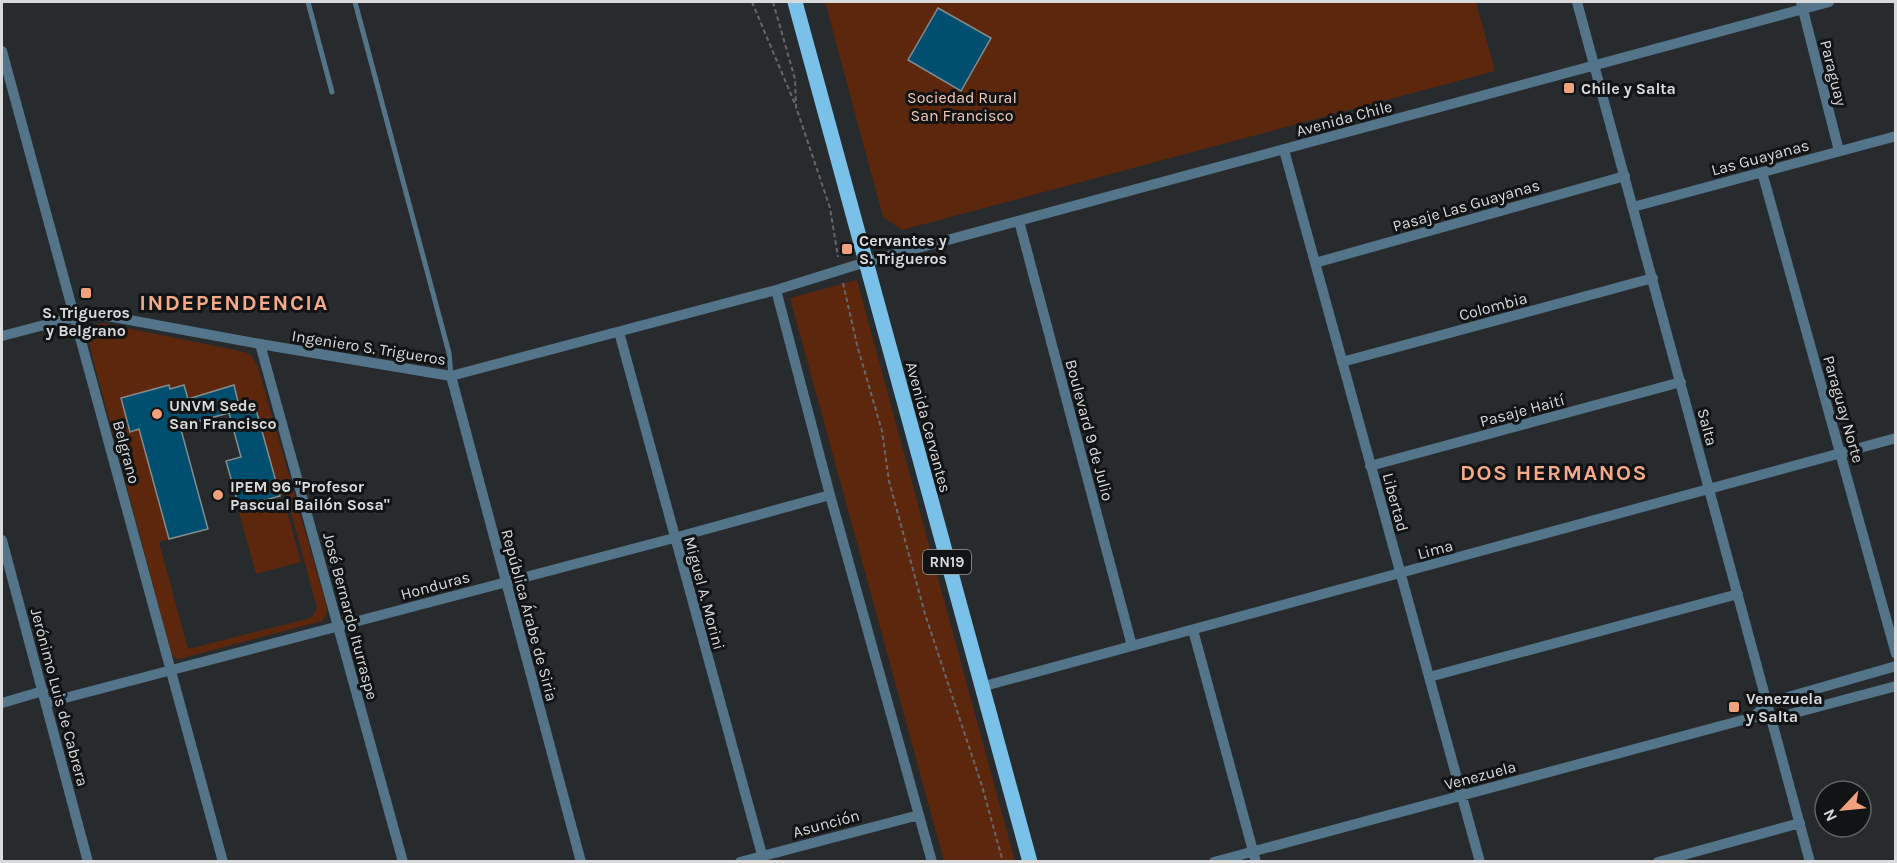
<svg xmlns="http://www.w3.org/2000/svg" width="1897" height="863" viewBox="0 0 1897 863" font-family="Karla,sans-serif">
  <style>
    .green { fill: #5c270c; fill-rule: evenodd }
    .building { fill: #004f71; stroke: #868b8d; stroke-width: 1.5 }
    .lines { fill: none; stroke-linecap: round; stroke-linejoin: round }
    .path { stroke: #66696b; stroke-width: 2; stroke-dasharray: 4.5 3; stroke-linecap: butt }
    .service { stroke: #547589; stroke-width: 5 }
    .minor { stroke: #547589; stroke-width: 10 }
    .primary { stroke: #7ac1ea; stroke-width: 15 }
    .poi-dot { fill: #f1a17d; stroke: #111314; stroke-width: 2 }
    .labels { text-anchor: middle; stroke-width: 6; stroke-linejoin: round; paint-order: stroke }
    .shield { fill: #111314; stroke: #9c9ea0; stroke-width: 1.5 }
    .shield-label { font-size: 15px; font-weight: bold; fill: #d8dadc }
    .street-label { font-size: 16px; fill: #d8dadc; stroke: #111314 }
    .poi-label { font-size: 16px; font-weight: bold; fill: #d8dadc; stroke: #111314; text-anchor: start }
    .park-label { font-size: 16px; fill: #f5c9b7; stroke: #111314 }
    .district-label { font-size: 22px; font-weight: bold; letter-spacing: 1.5px; fill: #f5aa89; stroke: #111314 }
  </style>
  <rect width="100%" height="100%" fill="#272b2d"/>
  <path class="green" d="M 825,2 L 1476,2 L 1495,71 L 902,230 L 883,217 Z
    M 857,280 L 1015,861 L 944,861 L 790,298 Z
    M 102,323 L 245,352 L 252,356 L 258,367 L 327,608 L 326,615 L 322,621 L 183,658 L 176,659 L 171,653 L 88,340 L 87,336 L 92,326 ZM 184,385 L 188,399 L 234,386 L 240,410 L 255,406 L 280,496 L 286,494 L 317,608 L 311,618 L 188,649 L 159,542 L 169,539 L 140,434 L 151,426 L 131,431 L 169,386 L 170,389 Z
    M 284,500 L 301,562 L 256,574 L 239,512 Z"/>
  <path class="building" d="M 938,8 L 991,38 L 961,91 L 908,60 Z
    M 169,385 L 170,389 L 184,385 L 188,399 L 234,385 L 240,410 L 255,406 L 280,496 L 239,507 L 226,461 L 241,457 L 229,413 L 180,426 L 208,529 L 169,539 L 139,429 L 130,432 L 121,398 Z"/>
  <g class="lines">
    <path class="path" d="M 752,2 L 795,104
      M 773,2 L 795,79 L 796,107 L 830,208 L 838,257
      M 843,283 L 857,345 L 882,431 L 889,481 L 925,614 L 982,786 L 1003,862
      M 124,424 L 128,423"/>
    <path class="service" d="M 308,2 L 332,92
      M 355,2 L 449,353 L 451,376"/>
    <path class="minor" d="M 1577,2 L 1810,862
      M 1801,2 L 1839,151
      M 2,51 L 223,862
      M 1284,150 L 1480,862
      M 1762,172 L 1896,654
      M 1633,207 L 1896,136
      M 1019,221 L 1132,646
      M 1315,263 L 1625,176
      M 776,290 L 830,495 L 932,862
      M 619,332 L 764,862
      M 2,336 L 75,317 L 102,315 L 260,344 L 451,376 L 776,290 L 866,262 L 1829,2
      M 260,344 L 403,862
      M 1342,362 L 1653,278
      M 451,376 L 581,862
      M 1370,466 L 1681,382
      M 2,540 L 88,862
      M 1193,630 L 1256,862
      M 1429,677 L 1738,594
      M 981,687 L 1896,438
      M 2,703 L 43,691
      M 46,703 L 674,538 L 830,495
      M 1754,717 L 1767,703 L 1896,666
      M 740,862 L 919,815
      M 1214,862 L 1754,717 L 1772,719 L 1896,686
      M 1658,862 L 1800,823"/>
    <path class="primary" d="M 795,2 L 1030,862"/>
  </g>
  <g class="poi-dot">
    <rect x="1563" y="82" width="12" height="12" rx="3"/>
    <rect x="841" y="243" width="12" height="12" rx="3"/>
    <rect x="80" y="287" width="12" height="12" rx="3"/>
    <circle cx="157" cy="414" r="6"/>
    <circle cx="218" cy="495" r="6"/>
    <rect x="1728" y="701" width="12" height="12" rx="3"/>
  </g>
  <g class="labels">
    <rect class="shield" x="923" y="550" width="48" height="24" rx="4.5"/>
    <g class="shield-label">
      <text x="947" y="567">RN19</text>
    </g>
    <g class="street-label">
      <text transform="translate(1834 73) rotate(76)" y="6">Paraguay</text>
      <text transform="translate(1344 118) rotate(-15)" y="6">Avenida Chile</text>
      <text transform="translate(1760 157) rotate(-15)" y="6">Las Guayanas</text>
      <text transform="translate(1466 205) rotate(-16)" y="6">Pasaje Las Guayanas</text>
      <text transform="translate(1493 306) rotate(-15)" y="6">Colombia</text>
      <text transform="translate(369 347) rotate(9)" y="6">Ingeniero S. Trigueros</text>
      <text transform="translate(1844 409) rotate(74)" y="6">Paraguay Norte</text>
      <text transform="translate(1522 410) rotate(-15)" y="6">Pasaje Haití</text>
      <text transform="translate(929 427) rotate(75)" y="6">Avenida Cervantes</text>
      <text transform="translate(1708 427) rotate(75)" y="6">Salta</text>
      <text transform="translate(1090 430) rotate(75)" y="6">Boulevard 9 de Julio</text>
      <text transform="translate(127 452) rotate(75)" y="6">Belgrano</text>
      <text transform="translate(1396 502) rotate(75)" y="6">Libertad</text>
      <text transform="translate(1435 549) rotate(-15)" y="6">Lima</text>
      <text transform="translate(435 585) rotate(-15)" y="6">Honduras</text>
      <text transform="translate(705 593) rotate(75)" y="6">Miguel A. Morini</text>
      <text transform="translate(530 615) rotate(75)" y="6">República Árabe de Siria</text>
      <text transform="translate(351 616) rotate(75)" y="6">José Bernardo Iturraspe</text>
      <text transform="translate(60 697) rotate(75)" y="6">Jerónimo Luis de Cabrera</text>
      <text transform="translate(1480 775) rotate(-15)" y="6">Venezuela</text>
      <text transform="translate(826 823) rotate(-15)" y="6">Asunción</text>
    </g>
    <g class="poi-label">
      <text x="1581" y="94">Chile y Salta</text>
      <text x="859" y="246">Cervantes y<tspan x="859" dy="18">S. Trigueros</tspan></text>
      <text x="86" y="318" text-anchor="middle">S. Trigueros<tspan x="86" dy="18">y Belgrano</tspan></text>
      <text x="169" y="411">UNVM Sede<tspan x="169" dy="18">San Francisco</tspan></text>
      <text x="230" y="492">IPEM 96 "Profesor<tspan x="230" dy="18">Pascual Bailón Sosa"</tspan></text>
      <text x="1746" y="704">Venezuela<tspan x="1746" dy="18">y Salta</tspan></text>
    </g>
    <g class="park-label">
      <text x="962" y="103">Sociedad Rural<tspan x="962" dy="18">San Francisco</tspan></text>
    </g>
    <g class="district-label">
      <text x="234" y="310">INDEPENDENCIA</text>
      <text x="1554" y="480">DOS HERMANOS</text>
    </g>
  </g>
  <rect width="1897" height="863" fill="none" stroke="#d8dadc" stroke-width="6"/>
  <g transform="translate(1843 809) rotate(244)"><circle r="28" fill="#111314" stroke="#616364" stroke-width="1.5"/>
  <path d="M0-4.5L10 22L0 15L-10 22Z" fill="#f1a17d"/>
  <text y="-9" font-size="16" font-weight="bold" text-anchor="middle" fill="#d8dadc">N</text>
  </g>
</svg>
